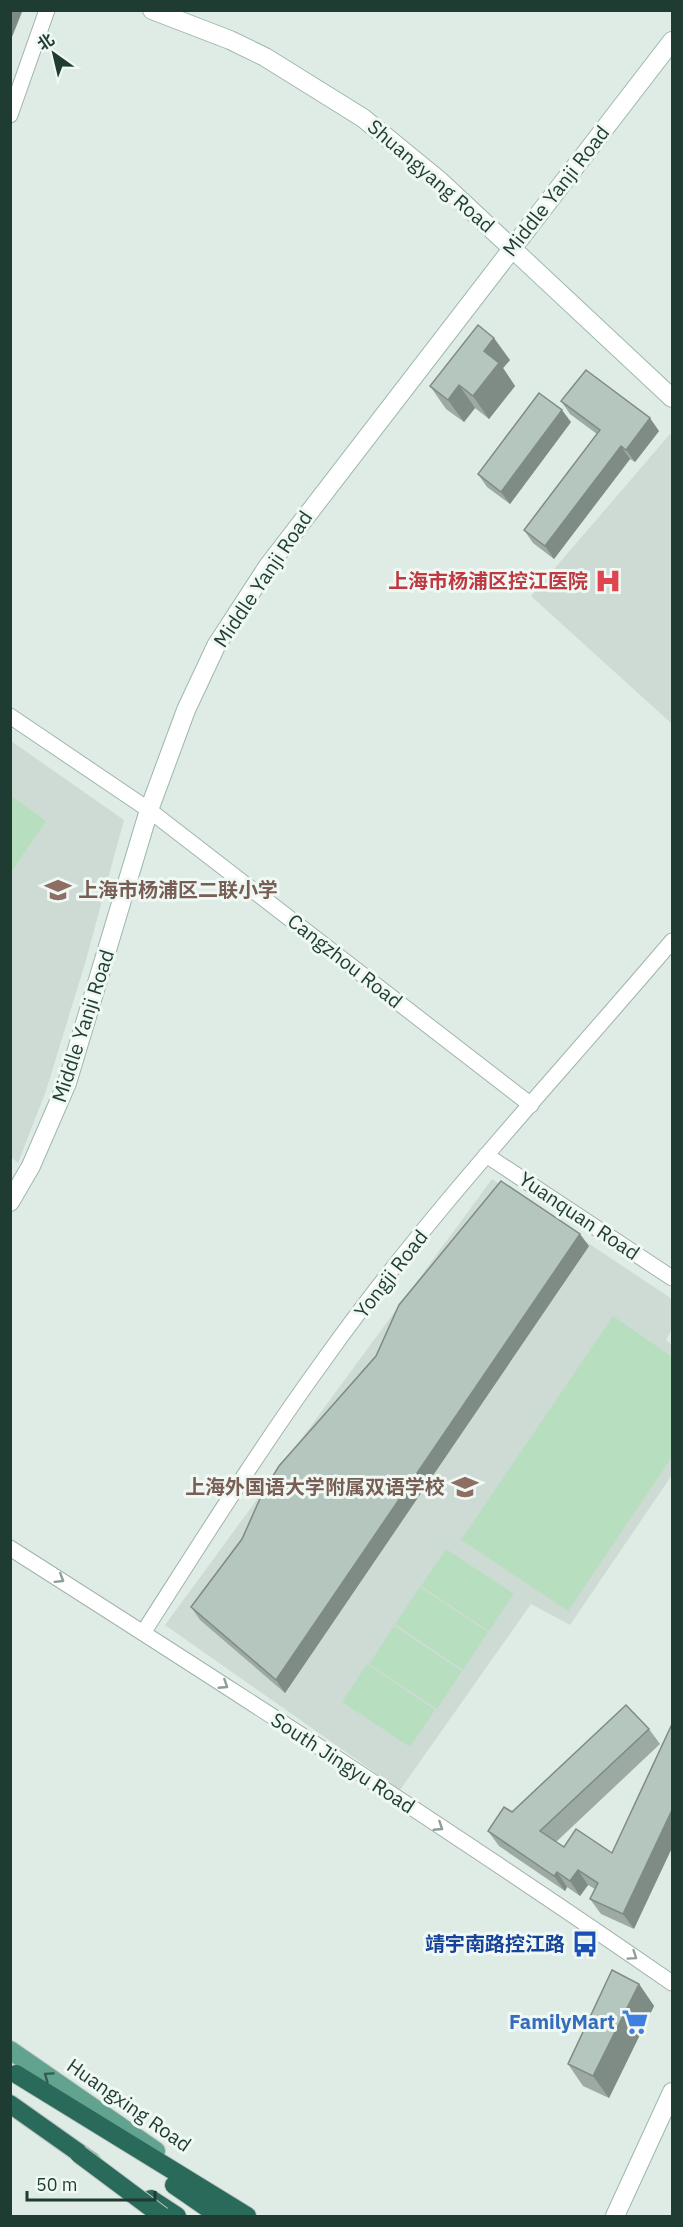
<svg xmlns="http://www.w3.org/2000/svg" width="683" height="2227" viewBox="0 0 683 2227" font-family="'IBM Plex Sans','Noto Sans SC',sans-serif">
  <style>
    .built { fill: #cedbd4 }
    .grass { fill: #b7debf }
    .lines { fill: none; stroke-linecap: round; stroke-linejoin: round }
    .street-casing { stroke: #a2b3ac; stroke-width: 17 }
    .secondary-casing { stroke: #9db8ad; stroke-width: 20 }
    .primary-casing { stroke: #c0c8c6; stroke-width: 20 }
    .highway-casing { stroke: #c0c8c6; stroke-width: 20 }
    .street { stroke: #fff; stroke-width: 15 }
    .secondary { stroke: #fff; stroke-width: 18 }
    .primary { stroke: #62a38f; stroke-width: 18 }
    .highway { stroke: #2a6a5a; stroke-width: 18 }
    .highway-bridge-casing { stroke: #c0c8c6; stroke-width: 20; stroke-linecap: butt }
    .highway-bridge { stroke: #2a6a5a; stroke-width: 18 }
    .wall { fill: #9caaa3 }
    .shaded-wall { fill: #7f8b85 }
    .building { fill: #b5c6be; stroke: #7f8b85; stroke-width: 1.5 }
    .oneway { stroke: #8f9e99 }
    .oneway2 { stroke: #335b4f }
    .labels { text-anchor: middle; stroke-width: 6; stroke-linejoin: round; paint-order: stroke }
    .street-label { font-size: 20px; fill: #1f3c33; stroke: #f0f8f3 }
    .health-label { font-size: 20px; font-weight: bold; fill: #be3a42; stroke: #f0f8f3; text-anchor: end }
    .education-label { font-size: 20px; font-weight: bold; fill: #785e54; stroke: #f0f8f3; text-anchor: start }
    .transit-label { font-size: 20px; font-weight: bold; fill: #164399; stroke: #f0f8f3; text-anchor: end }
    .shop-label { font-size: 20px; font-weight: bold; fill: #366cbe; stroke: #f0f8f3; text-anchor: end }
  </style>
  <rect width="100%" height="100%" fill="#dfebe5"/>
  <path class="built" d="M 670,434 L 672,436 L 672,724 L 531,596 Z
    M 11,741 L 124,820 L 86,960 L 46,1091 L 18,1163 L 11,1157 Z
    M 492,1179 L 672,1299 L 672,1329 L 666,1340 L 672,1345 L 672,1475 L 570,1625 L 531,1604 L 400,1790 L 165,1625 Z"/>
  <path class="grass" d="M 11,796 L 46,821 L 11,872 Z
    M 613,1316 L 672,1357 L 672,1457 L 568,1611 L 461,1540 Z
    M 446,1549 L 514,1594 L 489,1631 L 421,1586 Z
    M 420,1587 L 488,1632 L 463,1670 L 395,1624 Z
    M 394,1626 L 462,1671 L 437,1709 L 369,1664 Z
    M 367,1664 L 435,1710 L 410,1747 L 342,1702 Z"/>
  <g class="lines">
    <g class="street-casing">
      <path id="street" d="M 10,115 L 47,10
        M 10,716 L 149,810 L 531,1105
        M 486,1155 L 672,1278
        M 10,1548 C 233,1690 455,1833 672,1983
        M 143,1633 C 202,1541 260,1448 324,1360 C 429,1212 555,1079 672,941"/>
    </g>
    <g class="secondary-casing">
      <path id="secondary" d="M 152,10 L 230,40 L 265,57 L 363,118 L 440,181 L 672,398
        M 10,1202 L 31,1166 L 67,1083 L 149,810 L 186,710 L 216,646 L 268,566 L 672,41
        M 615,2216 L 672,2092"/>
    </g>
    <g class="primary-casing">
      <path id="primary" d="M 10,2050 L 156,2151"/>
    </g>
    <g class="highway-casing">
      <path id="highway" d="M 16,2074 L 247,2216
        M 10,2104 L 92,2162
        M 174,2185 L 219,2216
        M 151,2199 L 177,2216"/>
    </g>
    <use href="#street" class="street"/>
    <use href="#secondary" class="secondary"/>
    <use href="#primary" class="primary"/>
    <use href="#highway" class="highway"/>
    <g class="highway-bridge-casing">
      <path id="highway-bridge" d="M 79,2154 L 162,2216"/>
    </g>
    <use href="#highway-bridge" class="highway-bridge"/>
  </g>
  <path class="wall" d="M 510,360 L 503,368 L 515,386 L 489,419 L 475,408 L 464,422 L 446,409 L 430,386 Z
    M 561,401 L 659,431 L 635,462 L 630,459 L 554,559 L 533,543 L 524,530 L 597,434 L 570,414 Z
    M 571,422 L 510,504 L 487,487 L 478,474 Z
    M 589,1246 L 285,1693 L 200,1620 L 191,1607 L 242,1539 Z
    M 649,1729 L 660,1744 L 556,1842 L 564,1847 L 576,1829 L 634,1929 L 601,1914 L 590,1899 L 595,1889 L 588,1885 L 580,1896 L 567,1887 L 565,1891 L 499,1846 L 488,1831 L 512,1812 Z
    M 639,1984 L 654,2006 L 609,2098 L 583,2086 L 568,2064 Z"/>
  <path class="shaded-wall" d="M 10,10 L 21,10 L 22,12 L 10,42 Z
    M 494,338 L 510,360 L 503,368 L 515,386 L 489,419 L 473,396 L 484,351 Z
    M 459,385 L 475,408 L 464,422 L 448,400 Z
    M 562,410 L 571,422 L 510,504 L 501,492 Z
    M 650,418 L 659,431 L 635,462 L 626,450 Z
    M 621,446 L 630,459 L 554,559 L 545,546 Z
    M 580,1234 L 589,1246 L 285,1693 L 276,1680 Z
    M 672,1810 L 672,1848 L 634,1929 L 623,1914 Z
    M 578,1870 L 588,1885 L 580,1896 L 570,1881 Z
    M 557,1872 L 567,1887 L 565,1891 L 554,1876 Z
    M 639,1984 L 654,2006 L 609,2098 L 593,2076 Z"/>
  <path class="building" d="M 478,325 L 494,338 L 484,351 L 499,363 L 473,396 L 459,385 L 448,400 L 430,386 Z
    M 586,370 L 650,418 L 626,450 L 621,446 L 545,546 L 524,530 L 600,430 L 561,401 Z
    M 539,393 L 562,410 L 501,492 L 478,474 Z
    M 501,1181 L 580,1234 L 276,1680 L 191,1607 L 242,1539 L 263,1492 L 279,1466 L 376,1356 L 399,1305 Z
    M 626,1705 L 649,1729 L 540,1831 L 564,1847 L 576,1829 L 612,1853 L 672,1724 L 672,1810 L 623,1914 L 590,1899 L 598,1883 L 578,1870 L 570,1881 L 557,1872 L 554,1876 L 488,1831 L 504,1807 L 512,1812 Z
    M 612,1970 L 639,1984 L 593,2076 L 568,2064 Z"/>
  <defs><path id="oneway-chevron" d="M-2-3.5L2.5 0L-2 3.5" fill="none" stroke-width="1.6" stroke-linecap="round" stroke-linejoin="round" transform="scale(1.5)"/></defs>
  <g class="oneway">
    <use href="#oneway-chevron" transform="translate(60 1579) rotate(32)"/>
    <use href="#oneway-chevron" transform="translate(224 1685) rotate(33)"/>
    <use href="#oneway-chevron" transform="translate(439 1827) rotate(33)"/>
    <use href="#oneway-chevron" transform="translate(633 1956) rotate(35)"/>
  </g>
  <use class="oneway2" href="#oneway-chevron" transform="translate(48 2076) rotate(-145)"/>
  <defs>
    <g id="hospital-bare" transform="scale(2.07)"><path d="M-5-5h3v3.5h4V-5h3V5h-3V1.5h-4V5h-3Z" fill="#e0444e" stroke="#f0f8f3" stroke-width="2.5" paint-order="stroke"/></g>
    <g id="school-bare" transform="scale(2.07)"><path d="M0-5L7-2L0 1L-7-2ZM-4 1L0 2.5L4 1V4Q0 6-4 4Z" fill="#8d6e63" stroke="#f0f8f3" stroke-width="2.5" paint-order="stroke"/></g>
    <g id="bus-bare" transform="scale(2.07)"><path d="M-5-6H5V4H4V6H2V4H-2V6H-4V4H-5ZM-3.5-4V0h7V-4ZM-3.5 1.2v1.5H-2V1.2ZM2 1.2v1.5H3.5V1.2Z" fill="#1a4fb4" stroke="#f0f8f3" stroke-width="2.5" paint-order="stroke"/></g>
    <g id="supermarket-bare" transform="scale(2.07)"><path d="M-6-5.5h2.5l.6 2H6L4.5 2H-2.5L-4.4-4H-6ZM-1.5 3.2a1.3 1.3 0 1 0 .1 0ZM3 3.2a1.3 1.3 0 1 0 .1 0Z" fill="#3f7fe0" stroke="#f0f8f3" stroke-width="2.5" paint-order="stroke"/></g>
  </defs>
  <g fill-rule="evenodd">
    <use href="#hospital-bare" x="608" y="581"/>
    <use href="#school-bare" x="58" y="890"/>
    <use href="#school-bare" x="465" y="1487"/>
    <use href="#bus-bare" x="585" y="1944"/>
    <use href="#supermarket-bare" x="635" y="2022"/>
  </g>
  <g class="labels">
    <g class="street-label">
      <text transform="translate(431 176) rotate(41)" y="7">Shuangyang Road</text>
      <text transform="translate(556 191) rotate(-52)" y="7">Middle Yanji Road</text>
      <text transform="translate(263 579) rotate(-56)" y="7">Middle Yanji Road</text>
      <text transform="translate(345 961) rotate(38)" y="7">Cangzhou Road</text>
      <text transform="translate(83 1026) rotate(-72)" y="7">Middle Yanji Road</text>
      <text transform="translate(579 1216) rotate(34)" y="7">Yuanquan Road</text>
      <text transform="translate(391 1274) rotate(-52)" y="7">Yongji Road</text>
      <text transform="translate(343 1763) rotate(33)" y="7">South Jingyu Road</text>
      <text transform="translate(129 2105) rotate(35)" y="7">Huangxing Road</text>
    </g>
    <g class="health-label">
      <text x="588" y="588">上海市杨浦区控江医院</text>
    </g>
    <g class="education-label">
      <text x="78" y="897">上海市杨浦区二联小学</text>
      <text x="445" y="1494" text-anchor="end">上海外国语大学附属双语学校</text>
    </g>
    <g class="transit-label">
      <text x="565" y="1951">靖宇南路控江路</text>
    </g>
    <g class="shop-label">
      <text x="615" y="2029">FamilyMart</text>
    </g>
  </g>
  <rect width="683" height="2227" fill="none" stroke="#1f3c33" stroke-width="24"/>
  <g transform="translate(54 54) rotate(326)" stroke="#f0f8f3" stroke-width="4.5" paint-order="stroke">
  <path d="M0-4.5L10 22L0 15L-10 22Z" fill="#1f3c33"/>
  <text y="-9" font-size="16" font-weight="bold" text-anchor="middle" fill="#1f3c33">北</text>
  </g>
  <path d="M27 2191v9h128v-9" fill="none" stroke="#1f3c33" stroke-width="3"/>
  <text x="36" y="2191" font-size="18" fill="#1f3c33" stroke="#f0f8f3" stroke-width="4.5" paint-order="stroke">50 m</text>
</svg>
